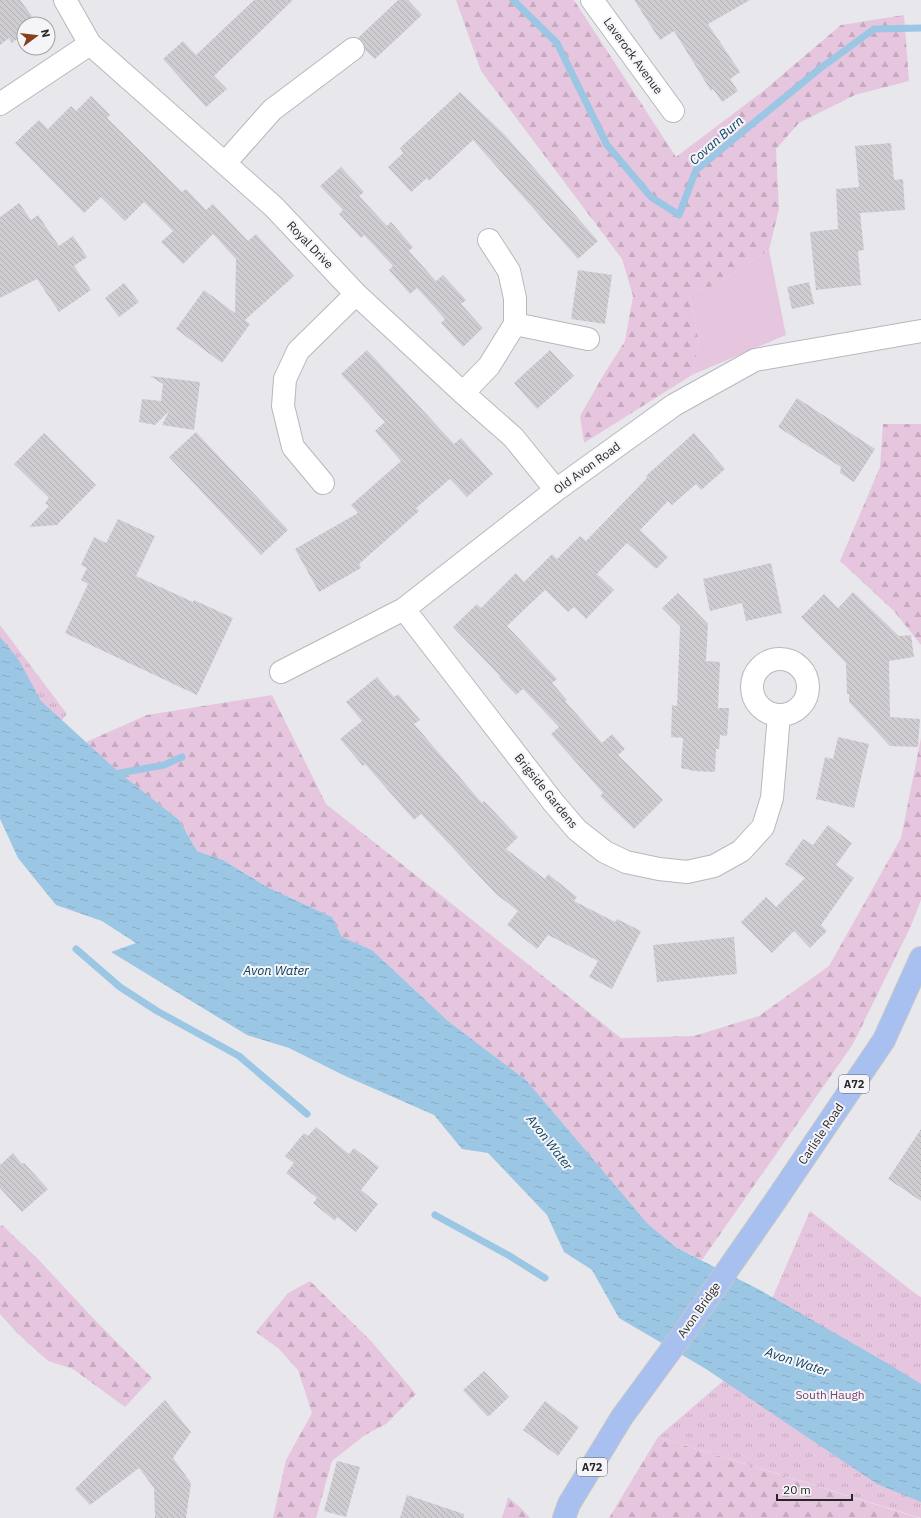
<svg xmlns="http://www.w3.org/2000/svg" width="921" height="1518" viewBox="0 0 921 1518" font-family="'IBM Plex Sans',sans-serif">
  <style>
    .grass { fill: #e6c6df }
    .forest { fill: url(#forest-firs) }
    .park { fill: url(#park-tufts) }
    .water { fill: url(#water-ripples) }
    .lines { fill: none; stroke-linecap: round; stroke-linejoin: round }
    .stream { stroke: #9bc6e4; stroke-width: 7 }
    .building { fill: url(#building-back-hatch) }
    .minor-casing { stroke: #b8b8bc; stroke-width: 24 }
    .major-casing { stroke: #c7c7c7; stroke-width: 24 }
    .minor { stroke: #fff; stroke-width: 22 }
    .major { stroke: #a8c0ef; stroke-width: 22 }
    .labels { text-anchor: middle; stroke-width: 4; stroke-linejoin: round; paint-order: stroke }
    .shield { fill: #f5f5f9; stroke: #656567; stroke-width: 1 }
    .shield-label { font-size: 11px; font-weight: bold; fill: #272728 }
    .street-label { font-size: 12px; fill: #272728; stroke: #f5f5f9 }
    .park-label { font-size: 12px; fill: #76436c; stroke: #f5f5f9 }
    .water-label { font-size: 13px; font-style: italic; fill: #0c415f; stroke: #f5f5f9 }
  </style>
  <defs>
    <pattern id="forest-firs" width="22" height="20" patternUnits="userSpaceOnUse"><rect width="22" height="20" fill="#e6c6df"/><path d="M5 1l3.5 6h-7zM16 11l3.5 6h-7z" fill="#c5aabf"/></pattern>
    <pattern id="park-tufts" width="24" height="20" patternUnits="userSpaceOnUse"><rect width="24" height="20" fill="#e6c6df"/><path d="M3 7l-1-3M5 7V3M7 7l1-3M15 17l-1-3M17 17v-4M19 17l1-3" fill="none" stroke="#c5aabf"/></pattern>
    <pattern id="water-ripples" width="26" height="14" patternUnits="userSpaceOnUse"><rect width="26" height="14" fill="#9bc6e4"/><path d="M2 4q2-2 4 0t4 0M15 11q2-2 4 0t4 0" fill="none" stroke="#86aac4"/></pattern>
    <pattern id="building-back-hatch" width="6" height="6" patternUnits="userSpaceOnUse"><rect width="6" height="6" fill="#cfcdd1"/><path d="M-1 5l2 2M0 0l6 6M5-1l2 2" fill="none" stroke="#b2b0b3"/></pattern>
  </defs>
  <rect width="100%" height="100%" fill="#e8e8ec"/>
  <path class="grass" d="M 769,250 L 786,335 L 692,375 L 699,342 L 689,294 L 715,285 Z"/>
  <path class="forest" d="M 456,0 L 574,0 L 676,157 L 762,92 L 841,25 L 904,15 L 909,81 L 855,95 L 799,123 L 776,149 L 779,209 L 769,250 L 715,285 L 689,294 L 699,342 L 692,375 L 584,443 L 580,416 L 604,374 L 625,341 L 633,296 L 622,259 L 481,71 Z
    M 883,424 L 921,424 L 921,645 L 894,611 L 840,561 L 880,467 Z
    M 272,695 L 326,804 L 621,1038 L 694,1036 L 759,1016 L 829,966 L 901,838 L 921,738 L 921,900 L 911,926 L 853,1044 L 702,1260 L 677,1248 L 648,1224 L 526,1080 L 448,1021 L 372,950 L 342,937 L 332,917 L 267,887 L 223,860 L 197,851 L 179,820 L 120,773 L 86,742 L 147,715 Z
    M 2,1225 L 38,1259 L 92,1317 L 152,1378 L 125,1407 L 73,1369 L 48,1361 L 17,1333 L 0,1314 L 0,1226 Z
    M 310,1281 L 371,1341 L 416,1394 L 386,1424 L 365,1435 L 332,1461 L 316,1518 L 273,1518 L 286,1460 L 312,1413 L 298,1370 L 279,1349 L 256,1332 L 288,1293 Z
    M 658,1437 L 919,1518 L 609,1518 Z
    M 508,1497 L 520,1507 L 530,1518 L 502,1518 Z"/>
  <path class="park" d="M 0,625 L 67,714 L 0,795 Z
    M 810,1211 L 912,1291 L 921,1297 L 921,1518 L 658,1437 L 744,1363 Z"/>
  <path class="water" d="M 0,637 L 19,660 L 41,701 L 120,773 L 179,820 L 197,851 L 223,860 L 267,887 L 332,917 L 342,937 L 372,950 L 448,1021 L 526,1080 L 648,1224 L 677,1248 L 760,1290 L 887,1363 L 921,1384 L 921,1502 L 877,1484 L 706,1369 L 619,1318 L 592,1270 L 564,1252 L 547,1215 L 488,1153 L 462,1149 L 434,1115 L 343,1075 L 289,1048 L 247,1035 L 111,952 L 136,943 L 102,921 L 56,905 L 18,858 L 0,819 Z"/>
  <g class="lines">
    <path class="stream" d="M 513,0 L 557,43 L 607,145 L 651,197 L 679,215 L 696,170 L 818,70 L 874,29 L 921,28
      M 120,773 L 164,765 L 182,757
      M 76,949 L 120,987 L 157,1011 L 239,1056 L 307,1114
      M 435,1215 L 508,1255 L 545,1278"/>
  </g>
  <path class="building" d="M 0,0 L 20,0 L 38,24 L 24,24 L 24,34 L 12,43 L 9,38 L 0,45 Z
    M 254,0 L 293,0 L 214,76 L 227,89 L 206,107 L 163,59 L 183,41 L 196,55 Z
    M 398,0 L 408,0 L 422,15 L 375,59 L 365,50 L 363,42 L 358,38 Z
    M 634,0 L 750,0 L 708,24 L 740,72 L 730,79 L 738,91 L 722,102 L 713,89 L 711,91 L 674,31 L 660,40 Z
    M 460,92 L 505,135 L 598,241 L 578,259 L 473,140 L 429,181 L 427,178 L 411,192 L 388,167 L 403,153 L 400,148 Z
    M 91,96 L 110,115 L 107,118 L 182,192 L 186,189 L 206,210 L 213,204 L 248,241 L 256,234 L 294,276 L 245,320 L 250,324 L 222,363 L 176,329 L 204,290 L 235,313 L 236,259 L 213,234 L 183,264 L 161,242 L 173,231 L 144,202 L 125,221 L 101,197 L 84,213 L 15,143 L 39,120 L 48,129 L 71,106 L 76,111 Z
    M 891,143 L 894,180 L 903,179 L 905,210 L 860,213 L 864,250 L 858,251 L 861,285 L 816,290 L 810,232 L 838,229 L 836,189 L 859,187 L 855,146 Z
    M 341,167 L 364,192 L 359,196 L 387,226 L 391,222 L 413,247 L 409,251 L 436,281 L 443,275 L 466,300 L 461,304 L 483,328 L 463,347 L 441,323 L 445,319 L 417,288 L 410,294 L 389,270 L 393,266 L 364,235 L 361,238 L 339,214 L 343,210 L 320,186 Z
    M 19,203 L 31,220 L 38,215 L 59,246 L 73,236 L 87,257 L 74,266 L 91,290 L 59,312 L 37,279 L 0,298 L 0,217 Z
    M 578,270 L 612,275 L 605,324 L 571,319 Z
    M 809,282 L 814,304 L 792,309 L 787,287 Z
    M 124,283 L 139,302 L 119,317 L 105,298 Z
    M 367,350 L 454,444 L 461,438 L 493,474 L 467,497 L 450,479 L 416,508 L 419,511 L 359,564 L 361,568 L 319,592 L 295,549 L 358,513 L 351,505 L 401,461 L 375,431 L 385,422 L 341,374 Z
    M 550,350 L 574,376 L 537,409 L 514,383 Z
    M 150,376 L 200,382 L 194,430 L 162,425 L 169,411 L 155,425 L 139,422 L 142,399 L 161,401 L 163,384 Z
    M 797,398 L 875,449 L 854,482 L 840,473 L 841,467 L 778,427 Z
    M 196,432 L 288,530 L 261,555 L 169,457 Z
    M 44,433 L 96,485 L 57,525 L 29,527 L 49,506 L 45,503 L 49,498 L 14,464 Z
    M 694,433 L 725,469 L 701,490 L 696,484 L 672,505 L 668,501 L 640,530 L 668,557 L 656,569 L 627,543 L 597,574 L 614,590 L 586,619 L 574,607 L 568,612 L 545,590 L 507,626 L 557,679 L 552,683 L 567,700 L 565,701 L 602,743 L 612,734 L 625,749 L 618,755 L 663,800 L 634,829 L 600,796 L 603,793 L 551,734 L 559,727 L 523,689 L 516,695 L 499,677 L 500,676 L 453,627 L 477,604 L 481,608 L 516,573 L 524,582 L 552,554 L 557,559 L 580,536 L 586,541 L 647,478 L 646,476 Z
    M 118,519 L 155,536 L 136,576 L 193,602 L 194,600 L 233,618 L 197,695 L 65,633 L 88,584 L 81,580 L 87,568 L 81,565 L 94,537 L 106,543 Z
    M 771,563 L 782,613 L 746,621 L 742,603 L 710,611 L 703,579 Z
    M 853,592 L 899,636 L 911,635 L 914,657 L 889,661 L 890,717 L 920,719 L 918,747 L 890,746 L 849,702 L 849,694 L 847,694 L 846,663 L 801,617 L 824,594 L 838,608 Z
    M 678,593 L 708,624 L 706,661 L 720,662 L 718,708 L 729,708 L 727,736 L 720,735 L 719,749 L 716,749 L 715,772 L 694,771 L 681,768 L 683,738 L 671,737 L 672,705 L 677,706 L 680,626 L 662,608 Z
    M 377,677 L 394,697 L 398,694 L 420,720 L 414,724 L 482,803 L 484,801 L 518,837 L 506,849 L 545,879 L 548,874 L 577,897 L 574,901 L 615,922 L 617,919 L 641,931 L 612,989 L 589,977 L 598,961 L 548,935 L 537,949 L 507,925 L 518,911 L 496,894 L 421,814 L 414,820 L 365,764 L 363,766 L 340,739 L 362,721 L 346,702 Z
    M 838,737 L 869,744 L 854,808 L 816,799 L 825,757 L 833,759 Z
    M 828,825 L 852,843 L 836,865 L 854,878 L 821,925 L 827,931 L 810,948 L 794,931 L 772,953 L 741,922 L 766,897 L 776,907 L 805,878 L 785,864 L 803,839 L 813,845 Z
    M 734,937 L 737,974 L 657,982 L 653,945 Z
    M 316,1127 L 349,1154 L 354,1148 L 379,1167 L 361,1190 L 378,1204 L 356,1232 L 337,1217 L 335,1221 L 313,1203 L 317,1198 L 286,1173 L 294,1163 L 285,1156 L 304,1133 L 308,1136 Z
    M 921,1129 L 921,1201 L 888,1179 Z
    M 13,1153 L 22,1164 L 24,1163 L 48,1189 L 22,1212 L 0,1188 L 0,1165 Z
    M 484,1371 L 509,1397 L 488,1417 L 463,1390 Z
    M 165,1400 L 191,1432 L 173,1458 L 191,1483 L 186,1518 L 155,1518 L 154,1488 L 139,1468 L 90,1505 L 75,1489 Z
    M 545,1401 L 579,1427 L 558,1456 L 523,1430 Z
    M 337,1461 L 360,1467 L 346,1517 L 324,1511 Z
    M 407,1495 L 464,1514 L 464,1518 L 400,1518 Z"/>
  <g class="lines">
    <g class="minor-casing">
      <path id="minor" d="M 65,0 L 90,44 L 274,207 L 356,294 L 463,393 L 513,437 L 556,490
        M 592,0 L 673,111
        M 0,104 L 90,44
        M 225,163 L 272,110 L 353,49
        M 515,324 L 588,339
        M 463,393 L 489,366 L 515,324 L 515,298 L 509,271 L 489,240
        M 323,483 L 293,447 L 283,406 L 285,379 L 298,351 L 356,294
        M 404,609 L 553,802 L 577,830 L 605,852 L 626,862 L 659,869 L 687,872 L 714,866 L 741,851 L 763,827 L 772,798 L 779,715
        M752 687a28 28 0 1 1 56 0a28 28 0 1 1-56 0Z
        M 281,672 L 404,609 L 556,490 L 674,405 L 755,360 L 921,331"/>
    </g>
    <g class="major-casing">
      <path id="major" d="M 564,1518 L 569,1504 L 622,1417 L 685,1331 L 774,1203 L 884,1040 L 921,958"/>
    </g>
    <use href="#minor" class="minor"/>
    <use href="#major" class="major"/>
  </g>
  <g class="labels">
    <g class="shield">
      <rect x="839" y="1075" width="30" height="18" rx="3"/>
      <rect x="577" y="1458" width="30" height="18" rx="3"/>
    </g>
    <g class="shield-label">
      <text x="854" y="1088">A72</text>
      <text x="592" y="1471">A72</text>
    </g>
    <g class="street-label">
      <text transform="translate(633 56) rotate(54)" y="4">Laverock Avenue</text>
      <text transform="translate(310 245) rotate(46)" y="4">Royal Drive</text>
      <text transform="translate(587 468) rotate(-36)" y="4">Old Avon Road</text>
      <text transform="translate(546 791) rotate(51)" y="4">Brigside Gardens</text>
      <text transform="translate(821 1134) rotate(-56)" y="4">Carlisle Road</text>
      <text transform="translate(699 1310) rotate(-55)" y="4">Avon Bridge</text>
    </g>
    <g class="park-label">
      <text x="830" y="1399">South Haugh</text>
    </g>
    <g class="water-label">
      <text transform="translate(716 140) rotate(-41)" y="5">Covan Burn</text>
      <text x="276" y="975">Avon Water</text>
      <text transform="translate(550 1142) rotate(52)" y="5">Avon Water</text>
      <text transform="translate(797 1361) rotate(18)" y="5">Avon Water</text>
    </g>
  </g>
  <g transform="translate(36 36) rotate(75)"><circle r="19" fill="#f5f5f9" stroke="#a3a3a5"/>
  <path d="M0-3L7 15L0 10L-7 15Z" fill="#86401b"/>
  <text y="-6" font-size="11" font-weight="bold" text-anchor="middle" fill="#272728">N</text>
  </g>
  <path d="M777 1494v6h75v-6" fill="none" stroke="#272728" stroke-width="2"/>
  <text x="783" y="1494" font-size="12" fill="#272728" stroke="#f5f5f9" stroke-width="3" paint-order="stroke">20 m</text>
</svg>
